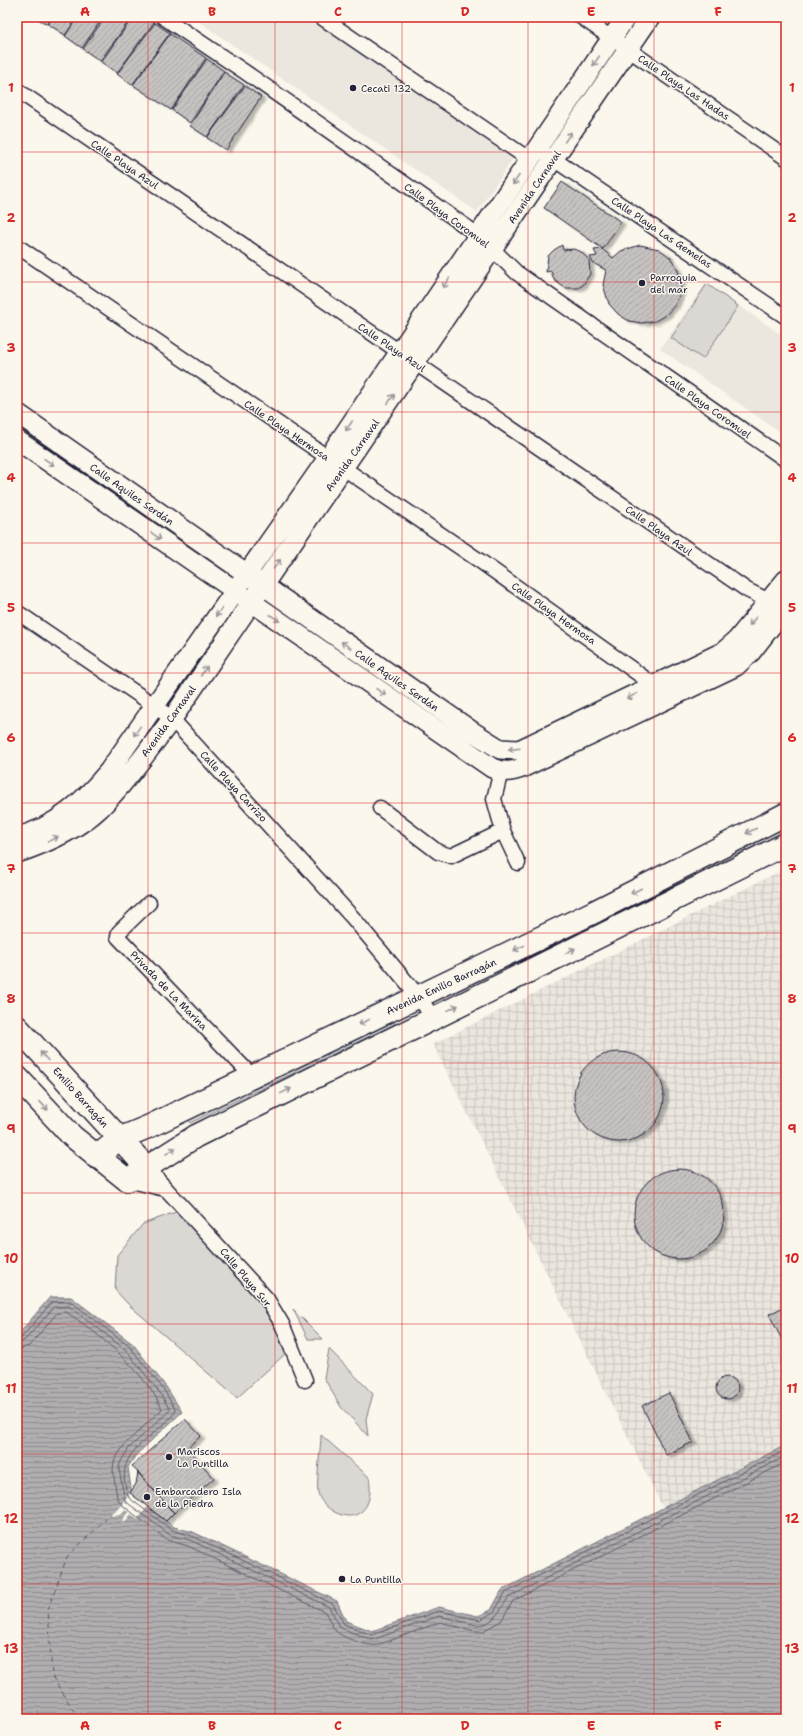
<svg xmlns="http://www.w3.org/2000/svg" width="803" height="1736" viewBox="0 0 803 1736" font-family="'Shantell Sans',sans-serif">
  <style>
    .built { fill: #ebe7df }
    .industrial { fill: url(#industrial-grid) }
    .park { fill: #dbd8d3; stroke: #7e7d87 }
    .water { fill: url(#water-rules); stroke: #787681 }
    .pier { fill: #fbf7ec }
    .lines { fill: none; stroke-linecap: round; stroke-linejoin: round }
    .shore { stroke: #5b5a6a; stroke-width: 1 }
    .ferry { stroke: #545364; stroke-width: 1; stroke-dasharray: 5 4; stroke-linecap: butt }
    .building { fill: url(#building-hatch); stroke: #22223b; filter: url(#shadow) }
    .street-casing { stroke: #22223b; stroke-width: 17 }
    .secondary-casing { stroke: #22223b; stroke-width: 22 }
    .primary-casing { stroke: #22223b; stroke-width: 25 }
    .street { stroke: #fbf7ec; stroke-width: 14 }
    .secondary { stroke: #fbf7ec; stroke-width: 19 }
    .primary { stroke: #fbf7ec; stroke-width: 22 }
    .oneway { stroke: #99979c }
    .grid { fill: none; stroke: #d62828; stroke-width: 1; stroke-opacity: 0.55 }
    .poi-dot { fill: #22223b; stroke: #fbf7ec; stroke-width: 1.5 }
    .labels { text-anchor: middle; stroke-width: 3; stroke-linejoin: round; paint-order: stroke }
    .street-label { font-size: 10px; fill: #22223b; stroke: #fbf7ec }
    .poi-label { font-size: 10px; fill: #22223b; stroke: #fbf7ec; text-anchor: start }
    .neatline { fill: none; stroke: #d62828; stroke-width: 1.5 }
    .grid-label { font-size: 13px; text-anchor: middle; font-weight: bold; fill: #d62828 }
  </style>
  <defs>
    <pattern id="industrial-grid" width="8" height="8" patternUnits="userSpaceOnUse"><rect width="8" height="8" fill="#ebe7df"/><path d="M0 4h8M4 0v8" fill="none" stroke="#c9c6c0"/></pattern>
    <pattern id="water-rules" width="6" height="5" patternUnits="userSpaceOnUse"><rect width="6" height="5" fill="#b1aeb0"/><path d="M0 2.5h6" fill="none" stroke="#908d90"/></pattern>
    <pattern id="building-hatch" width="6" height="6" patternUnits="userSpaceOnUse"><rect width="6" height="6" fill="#c6c2c0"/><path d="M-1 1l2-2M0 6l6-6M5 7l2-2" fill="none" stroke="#aaa6a6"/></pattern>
    <filter id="shadow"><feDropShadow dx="4.5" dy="2.5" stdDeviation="1" flood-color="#0004"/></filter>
  </defs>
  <rect width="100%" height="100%" fill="#fbf7ec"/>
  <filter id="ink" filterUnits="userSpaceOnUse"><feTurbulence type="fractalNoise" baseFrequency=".025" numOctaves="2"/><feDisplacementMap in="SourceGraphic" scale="8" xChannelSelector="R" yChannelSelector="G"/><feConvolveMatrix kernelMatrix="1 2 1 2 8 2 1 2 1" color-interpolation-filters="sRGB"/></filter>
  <g filter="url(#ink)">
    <path class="built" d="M 192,17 L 306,17 L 513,159 L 477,212 Z
      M 706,283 L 786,338 L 786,436 L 660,349 Z"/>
    <path class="industrial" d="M 786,868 L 786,1445 L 663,1508 L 433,1044 Z"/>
    <path class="park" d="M 707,284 L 738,306 L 703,359 L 671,338 Z
      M 786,819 L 786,831 L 498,974 L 492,969 Z
      M 391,1016 L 395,1024 L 190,1123 L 188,1115 Z
      M 181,1210 L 267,1307 L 285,1354 L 237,1398 L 129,1305 L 115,1290 L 117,1255 L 143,1224 Z
      M 293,1309 L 323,1339 L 308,1339 Z
      M 329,1349 L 373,1394 L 366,1419 L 368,1436 L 341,1407 L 324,1378 Z
      M 321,1435 L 369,1477 C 371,1489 371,1506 359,1513 C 346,1522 324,1509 319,1496 C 315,1489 321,1446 321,1435 Z"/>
    <path class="water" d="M 50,1297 L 71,1297 L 133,1344 L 167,1388 L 182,1412 L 136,1455 L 128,1467 L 132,1495 L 174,1527 L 193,1532 L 337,1601 L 346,1621 L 372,1631 L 439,1607 L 478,1616 L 491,1610 L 502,1590 L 786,1445 L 786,1719 L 17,1719 L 17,1336 Z"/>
    <path class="pier" d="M 130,1493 L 148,1506 L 138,1519 L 131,1514 L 124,1523 L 122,1521 L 128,1512 L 125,1509 L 122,1513 L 112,1516 L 111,1513 L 117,1510 Z"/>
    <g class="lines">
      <path class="shore" d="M 17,1338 L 22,1337 L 52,1302 L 70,1301 L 130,1347 L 164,1390 L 176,1411 C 153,1442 110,1449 129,1498 L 172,1530 L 192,1536 L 333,1604 L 344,1624 L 372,1635 L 439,1611 L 480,1620 L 494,1612 L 505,1593 L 786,1450
        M 17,1344 L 25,1340 L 54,1307 L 69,1306 L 126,1350 L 160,1393 L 170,1410 L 129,1448 L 120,1463 L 119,1469 L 125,1501 L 170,1535 L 190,1540 L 329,1607 L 341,1628 L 372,1640 L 439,1616 L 476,1625 C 494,1626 500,1609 509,1597 L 786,1456
        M 17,1350 L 29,1346 L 57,1313 L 66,1312 C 99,1333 146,1373 162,1409 L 125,1444 L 114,1461 L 113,1470 L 117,1498 L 121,1504 L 167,1540 L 188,1546 L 325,1612 C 329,1618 331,1626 336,1631 C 342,1638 369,1647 378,1645 L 440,1622 L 474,1631 L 483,1631 L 501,1621 L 513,1601 L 786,1462"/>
      <path class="ferry" d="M 79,1719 L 52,1676 L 48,1609 L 67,1557 L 111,1514"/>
    </g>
    <path class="building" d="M 35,17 L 52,17 L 47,24 Z
      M 53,17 L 78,17 L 65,35 L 48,24 Z
      M 78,17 L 103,17 L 82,48 L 65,36 Z
      M 105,17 L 132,17 L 100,61 L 83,49 Z
      M 133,17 L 146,17 L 154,22 L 117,73 L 101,62 Z
      M 155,23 L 170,33 L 132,85 L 117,74 Z
      M 170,34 L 206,58 L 171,110 L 133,85 Z
      M 207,59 L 224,71 L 190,123 L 172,110 Z
      M 224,72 L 244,85 L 207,137 L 190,126 Z
      M 245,86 L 261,97 L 226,150 L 207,138 Z
      M 562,182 L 621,222 L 603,249 L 544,208 Z
      M 562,245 L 563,250 L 573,249 L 580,251 L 589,260 L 590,274 L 583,285 L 578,288 L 565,288 L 554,280 L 551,271 L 546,272 L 548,256 L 554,250 Z
      M 640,245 L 659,249 L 670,257 L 677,268 L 681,280 L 680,293 L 675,305 L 666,315 L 655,321 L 642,323 L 629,321 L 618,314 L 609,304 L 603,285 L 606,270 L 593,263 L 590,257 L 597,256 L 594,250 L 602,249 L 613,258 L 621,251 Z
      M574 1097a45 45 0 1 1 90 0a45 45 0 1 1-90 0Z
      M634 1214a45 45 0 1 1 90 0a45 45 0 1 1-90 0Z
      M 786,1306 L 786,1341 L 783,1342 L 769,1314 Z
      M716 1388a11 11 0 1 1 22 0a11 11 0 1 1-22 0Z
      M 669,1393 L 693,1442 L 666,1455 L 642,1406 Z
      M 185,1419 L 201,1436 L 187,1448 L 214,1478 L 174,1513 L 132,1466 Z
      M 138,1472 L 174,1513 L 166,1521 L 130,1493 L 136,1484 Z"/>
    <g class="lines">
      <g class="street-casing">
        <path id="street" d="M 163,17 L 245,72 L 478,235 L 517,273 L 786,460
          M 321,17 L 530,160
          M 581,17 L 786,158
          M 17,90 L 747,590 L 769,601
          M 546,154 L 786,317
          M 17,246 L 480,561 L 654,685
          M 17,612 L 155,706 L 172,719 L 353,918 L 419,997 L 433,1018
          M 501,771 L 494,799 L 503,831 L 518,863
          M 380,808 L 438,852 L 451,856 L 503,831
          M 149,903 L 119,932 L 118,937 L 252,1076
          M 146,1167 L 267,1299 L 282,1324 L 305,1380
          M 127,1180 L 165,1189"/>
      </g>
      <g class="secondary-casing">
        <path id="secondary" d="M 17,413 L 473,732 L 500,749 L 519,750 L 723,652 L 737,640 L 786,580
          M 17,440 L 492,768 C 505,773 512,772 524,767 L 736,666 L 751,652 L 786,607
          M 17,837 C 56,828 85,800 109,771 L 328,458 L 626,17
          M 17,853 C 47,843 77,830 100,808 C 127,781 149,749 172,719 L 650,17"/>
      </g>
      <g class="primary-casing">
        <path id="primary" d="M 17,1027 L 146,1167
          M 17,1077 L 72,1136 L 127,1180 L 196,1136 L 786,844
          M 96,1157 L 119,1139 L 150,1126 L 596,911 L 786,814"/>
      </g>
      <use href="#street" class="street"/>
      <use href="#secondary" class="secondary"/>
      <use href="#primary" class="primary"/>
    </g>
    <defs><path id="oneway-shaft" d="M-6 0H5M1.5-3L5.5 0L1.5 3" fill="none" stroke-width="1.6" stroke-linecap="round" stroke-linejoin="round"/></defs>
    <g class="oneway">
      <use href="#oneway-shaft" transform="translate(596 61) rotate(124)"/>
      <use href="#oneway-shaft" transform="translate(568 137) rotate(-56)"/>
      <use href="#oneway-shaft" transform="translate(516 180) rotate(124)"/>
      <use href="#oneway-shaft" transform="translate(446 283) rotate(124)"/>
      <use href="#oneway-shaft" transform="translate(391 399) rotate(-56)"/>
      <use href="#oneway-shaft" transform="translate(349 426) rotate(124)"/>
      <use href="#oneway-shaft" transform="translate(49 462) rotate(35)"/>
      <use href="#oneway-shaft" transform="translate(156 536) rotate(35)"/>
      <use href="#oneway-shaft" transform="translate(277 564) rotate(-55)"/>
      <use href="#oneway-shaft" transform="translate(219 612) rotate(124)"/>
      <use href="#oneway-shaft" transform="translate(275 618) rotate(35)"/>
      <use href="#oneway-shaft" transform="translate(753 621) rotate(129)"/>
      <use href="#oneway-shaft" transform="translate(346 645) rotate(-145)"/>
      <use href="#oneway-shaft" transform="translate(204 671) rotate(-56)"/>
      <use href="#oneway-shaft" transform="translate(381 692) rotate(35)"/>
      <use href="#oneway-shaft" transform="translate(632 696) rotate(154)"/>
      <use href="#oneway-shaft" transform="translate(137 731) rotate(125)"/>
      <use href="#oneway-shaft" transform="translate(514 749) rotate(173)"/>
      <use href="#oneway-shaft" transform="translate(751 831) rotate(153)"/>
      <use href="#oneway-shaft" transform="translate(53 839) rotate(-26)"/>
      <use href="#oneway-shaft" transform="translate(636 891) rotate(153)"/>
      <use href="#oneway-shaft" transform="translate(519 948) rotate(154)"/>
      <use href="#oneway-shaft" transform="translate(570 951) rotate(-26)"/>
      <use href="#oneway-shaft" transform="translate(453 1008) rotate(-26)"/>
      <use href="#oneway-shaft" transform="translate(364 1022) rotate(154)"/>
      <use href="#oneway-shaft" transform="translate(44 1056) rotate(-132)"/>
      <use href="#oneway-shaft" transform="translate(286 1091) rotate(-26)"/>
      <use href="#oneway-shaft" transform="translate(44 1106) rotate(47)"/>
      <use href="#oneway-shaft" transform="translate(171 1151) rotate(-32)"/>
    </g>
  </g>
  <path class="grid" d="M 148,17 L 148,1719M 275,17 L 275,1719M 402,17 L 402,1719M 528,17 L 528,1719M 654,17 L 654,1719M 17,152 L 786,152M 17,282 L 786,282M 17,412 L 786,412M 17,543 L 786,543M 17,673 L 786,673M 17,803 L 786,803M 17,933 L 786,933M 17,1063 L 786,1063M 17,1193 L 786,1193M 17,1324 L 786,1324M 17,1454 L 786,1454M 17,1584 L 786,1584"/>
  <g class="poi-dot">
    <circle cx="353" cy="88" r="4"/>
    <circle cx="642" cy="283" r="4"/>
    <circle cx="169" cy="1457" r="4"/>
    <circle cx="147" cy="1497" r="4"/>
    <circle cx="342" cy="1579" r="4"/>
  </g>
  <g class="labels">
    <g class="street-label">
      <text transform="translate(684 87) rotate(34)" y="4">Calle Playa Las Hadas</text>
      <text transform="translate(125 164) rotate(34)" y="4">Calle Playa Azul</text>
      <text transform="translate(534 187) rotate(-56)" y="4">Avenida Carnaval</text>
      <text transform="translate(447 215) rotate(36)" y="4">Calle Playa Coromuel</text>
      <text transform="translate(662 232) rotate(34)" y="4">Calle Playa Las Gemelas</text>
      <text transform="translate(392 347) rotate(34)" y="4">Calle Playa Azul</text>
      <text transform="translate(708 406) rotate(35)" y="4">Calle Playa Coromuel</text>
      <text transform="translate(287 430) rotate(34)" y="4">Calle Playa Hermosa</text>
      <text transform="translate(352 455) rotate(-55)" y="4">Avenida Carnaval</text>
      <text transform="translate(132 494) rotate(35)" y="4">Calle Aquiles Serdán</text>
      <text transform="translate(659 530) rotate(35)" y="4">Calle Playa Azul</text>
      <text transform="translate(554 613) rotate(35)" y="4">Calle Playa Hermosa</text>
      <text transform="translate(397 680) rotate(35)" y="4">Calle Aquiles Serdán</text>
      <text transform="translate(168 721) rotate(-54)" y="4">Avenida Carnaval</text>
      <text transform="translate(234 786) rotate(47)" y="4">Calle Playa Carrizo</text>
      <text transform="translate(441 986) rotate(-25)" y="4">Avenida Emilio Barragán</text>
      <text transform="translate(169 990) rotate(46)" y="4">Privada de La Marina</text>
      <text transform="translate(81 1097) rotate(48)" y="4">Emilio Barragán</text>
      <text transform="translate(246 1277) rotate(50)" y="4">Calle Playa Sur</text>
    </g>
    <g class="poi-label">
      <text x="361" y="92">Cecati 132</text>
      <text x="650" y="281">Parroquia<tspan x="650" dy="12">del mar</tspan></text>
      <text x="177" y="1455">Mariscos<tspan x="177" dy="12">La Puntilla</tspan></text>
      <text x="155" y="1495">Embarcadero Isla<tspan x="155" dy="12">de la Piedra</tspan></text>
      <text x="350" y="1583">La Puntilla</text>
    </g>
  </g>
  <rect width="803" height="1736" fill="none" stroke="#fbf7ec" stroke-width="44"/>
  <rect x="22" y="22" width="759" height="1692" class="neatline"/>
  <g class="grid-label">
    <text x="85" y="16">A</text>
    <text x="212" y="16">B</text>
    <text x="338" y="16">C</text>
    <text x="465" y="16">D</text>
    <text x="591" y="16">E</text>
    <text x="718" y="16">F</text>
    <text x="11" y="92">1</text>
    <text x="792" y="92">1</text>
    <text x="11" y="222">2</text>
    <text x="792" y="222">2</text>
    <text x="11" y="352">3</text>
    <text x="792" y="352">3</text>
    <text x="11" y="482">4</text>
    <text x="792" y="482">4</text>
    <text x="11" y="612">5</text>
    <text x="792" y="612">5</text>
    <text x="11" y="742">6</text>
    <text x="792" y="742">6</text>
    <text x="11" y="873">7</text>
    <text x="792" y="873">7</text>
    <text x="11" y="1003">8</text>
    <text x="792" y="1003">8</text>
    <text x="11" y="1133">9</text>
    <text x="792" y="1133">9</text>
    <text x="11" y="1263">10</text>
    <text x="792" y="1263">10</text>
    <text x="11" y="1393">11</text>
    <text x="792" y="1393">11</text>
    <text x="11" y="1523">12</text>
    <text x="792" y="1523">12</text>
    <text x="11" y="1653">13</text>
    <text x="792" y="1653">13</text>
    <text x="85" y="1730">A</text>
    <text x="212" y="1730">B</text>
    <text x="338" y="1730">C</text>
    <text x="465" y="1730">D</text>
    <text x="591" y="1730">E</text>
    <text x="718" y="1730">F</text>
  </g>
</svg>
